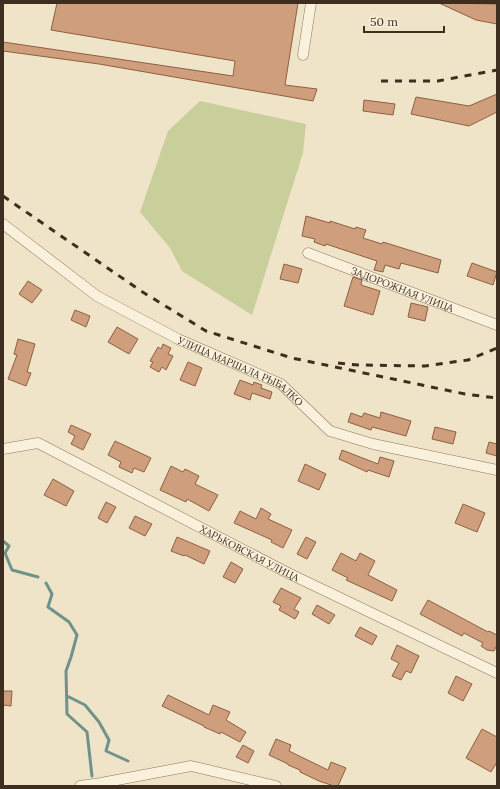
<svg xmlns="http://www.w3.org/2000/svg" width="500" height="789" viewBox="0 0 500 789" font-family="Lora,serif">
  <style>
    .green { fill: #c9cf9b }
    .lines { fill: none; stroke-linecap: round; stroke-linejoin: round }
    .stream { stroke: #6f938a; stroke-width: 3 }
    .building { fill: #cf9f7d; stroke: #8d5f41 }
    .minor-casing { stroke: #8d765c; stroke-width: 11 }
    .minor { stroke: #faf1dc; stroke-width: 10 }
    .rail { stroke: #3d2e20; stroke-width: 3; stroke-dasharray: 7 7; stroke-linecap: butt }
    .labels { text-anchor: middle; stroke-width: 3; stroke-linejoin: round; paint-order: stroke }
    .street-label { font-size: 10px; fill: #3d2e20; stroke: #f7eed8 }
  </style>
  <rect width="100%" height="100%" fill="#f0e4c8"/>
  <path class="green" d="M 200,101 L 306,124 L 303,153 L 252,315 L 182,271 L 170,248 L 140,212 L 168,131 Z"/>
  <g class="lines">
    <path class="stream" d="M 3,541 L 9,546 L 5,553 L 12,570 L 38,577
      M 46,583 L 52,594 L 48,607 L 69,622 L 77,635 L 71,657 L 66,671 L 67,714 L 87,732 L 92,776
      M 67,696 L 85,705 L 99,722 L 109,740 L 106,751 L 128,761"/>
  </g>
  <path class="building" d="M 57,3 L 298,3 L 285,85 L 317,89 L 313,101 L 99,64 L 3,51 L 3,42 L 233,76 L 235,61 L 51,30 Z
    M 439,3 L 497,4 L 497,24 L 476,20 Z
    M 497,94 L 497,112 L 469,126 L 411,114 L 416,97 L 469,106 Z
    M 364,100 L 395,104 L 393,115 L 363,111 Z
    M 306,216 L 330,223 L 330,221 L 355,229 L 356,227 L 366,230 L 363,238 L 382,244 L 383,242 L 441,260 L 438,273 L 401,263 L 399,269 L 385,265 L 383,272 L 374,270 L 377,261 L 326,244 L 325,246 L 314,242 L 315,239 L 302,236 Z
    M 472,263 L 497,272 L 493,285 L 467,276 Z
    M 284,264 L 302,269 L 298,283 L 280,279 Z
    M 353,277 L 362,280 L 361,285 L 380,291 L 373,315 L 344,306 Z
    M 28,281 L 42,290 L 32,303 L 19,294 Z
    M 411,303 L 428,307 L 425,321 L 408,317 Z
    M 75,310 L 90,316 L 86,327 L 71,320 Z
    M 117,327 L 138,339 L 129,354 L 108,342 Z
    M 18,339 L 35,344 L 27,372 L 31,373 L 26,386 L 8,379 L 17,355 L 14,354 Z
    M 163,344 L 171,348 L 168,354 L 173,356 L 166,370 L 162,367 L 159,372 L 150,367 L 153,362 L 150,361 L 158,347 L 161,349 Z
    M 188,362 L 202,368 L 195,386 L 180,380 Z
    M 240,380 L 253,385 L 254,382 L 262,385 L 261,388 L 272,392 L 270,399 L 252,393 L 250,400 L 234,394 Z
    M 381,412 L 411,421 L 406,436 L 372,427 L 371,430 L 348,422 L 351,413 L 362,417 L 364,413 L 380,418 Z
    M 71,425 L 91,434 L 83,450 L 71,444 L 75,436 L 68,432 Z
    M 435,427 L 456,432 L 453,444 L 432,439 Z
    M 115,441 L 151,458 L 144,472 L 134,468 L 132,473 L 119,467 L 121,462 L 108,455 Z
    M 489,442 L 497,444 L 497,456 L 486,453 Z
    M 342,450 L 378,464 L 380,457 L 394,461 L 389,477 L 368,470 L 367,472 L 339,459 Z
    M 305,464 L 326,474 L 319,490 L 298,481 Z
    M 171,466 L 183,472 L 185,469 L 199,476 L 195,484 L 218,495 L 209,511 L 187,499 L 186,502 L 160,490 Z
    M 53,479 L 74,491 L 66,506 L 44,495 Z
    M 106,502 L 116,507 L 107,523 L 98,518 Z
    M 463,504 L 485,513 L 477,532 L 455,523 Z
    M 261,508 L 271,514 L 268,519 L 292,530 L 283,548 L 271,542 L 272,540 L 234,523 L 240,511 L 256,519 Z
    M 135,516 L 152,524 L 145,536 L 129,528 Z
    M 177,537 L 210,551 L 204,564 L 185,555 L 184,556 L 171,551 Z
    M 306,537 L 316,542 L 307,559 L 297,554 Z
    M 341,553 L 356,561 L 360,553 L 375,561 L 368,575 L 397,590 L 392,601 L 346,580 L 348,578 L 332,570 Z
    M 231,562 L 243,569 L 235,583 L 223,577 Z
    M 281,588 L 301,598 L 294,609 L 299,612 L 295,619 L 279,610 L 281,606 L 273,602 Z
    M 428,600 L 488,632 L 489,631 L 497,635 L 497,645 L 494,651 L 487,650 L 481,646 L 483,643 L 464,633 L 462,636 L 420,614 Z
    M 317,605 L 335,615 L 329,624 L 312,614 Z
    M 360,627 L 377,636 L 372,645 L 355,636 Z
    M 397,645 L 419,656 L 411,673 L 406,671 L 401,680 L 392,676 L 399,663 L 391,659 Z
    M 456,676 L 472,684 L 463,701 L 448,693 Z
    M 3,691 L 12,691 L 11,706 L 3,705 Z
    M 168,695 L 209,715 L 213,705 L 230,712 L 226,720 L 246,732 L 240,742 L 221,732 L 220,734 L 204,727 L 204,726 L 162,706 Z
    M 482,729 L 497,737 L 497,762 L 491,772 L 466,758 Z
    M 276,739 L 291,745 L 289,751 L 328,770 L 331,762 L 346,768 L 338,786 L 334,786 L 319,781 L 300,772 L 300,770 L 288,765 L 288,764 L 269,755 Z
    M 243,745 L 254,751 L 248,763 L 236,757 Z"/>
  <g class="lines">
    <g class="minor-casing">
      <g id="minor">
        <path d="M 303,55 L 311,3"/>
        <path id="s1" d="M 3,224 L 97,296 L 178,339 L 281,384 L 330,431 L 373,444 L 497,470"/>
        <path id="s2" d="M 308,253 L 497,325"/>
        <path id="s3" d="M 3,449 L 38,443 L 288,573 L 497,673"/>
        <path d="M 80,786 L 101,783 L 191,766 L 276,786"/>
      </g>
    </g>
    <use href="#minor" class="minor"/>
    <path class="rail" d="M 381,81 L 438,81 L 497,70
      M 3,196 L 141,291 L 206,331 L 292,358 L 465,394 L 497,398
      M 338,363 L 358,365 L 425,366 L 468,360 L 497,348"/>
  </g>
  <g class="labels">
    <g class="street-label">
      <text dy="4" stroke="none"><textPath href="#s2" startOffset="101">ЗАДОРОЖНАЯ УЛИЦА</textPath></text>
      <text dy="4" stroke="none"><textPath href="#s1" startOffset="281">УЛИЦА МАРШАЛА РЫБАЛКО</textPath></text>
      <text dy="4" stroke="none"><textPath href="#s3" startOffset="274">ХАРЬКОВСКАЯ УЛИЦА</textPath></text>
    </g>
  </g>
  <rect width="500" height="789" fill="none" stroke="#3d2e20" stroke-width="8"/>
  <path d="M364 26v6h80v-6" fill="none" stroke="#3d2e20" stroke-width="2"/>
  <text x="370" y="26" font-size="12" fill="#3d2e20" stroke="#f7eed8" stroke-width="3" paint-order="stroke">50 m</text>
</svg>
